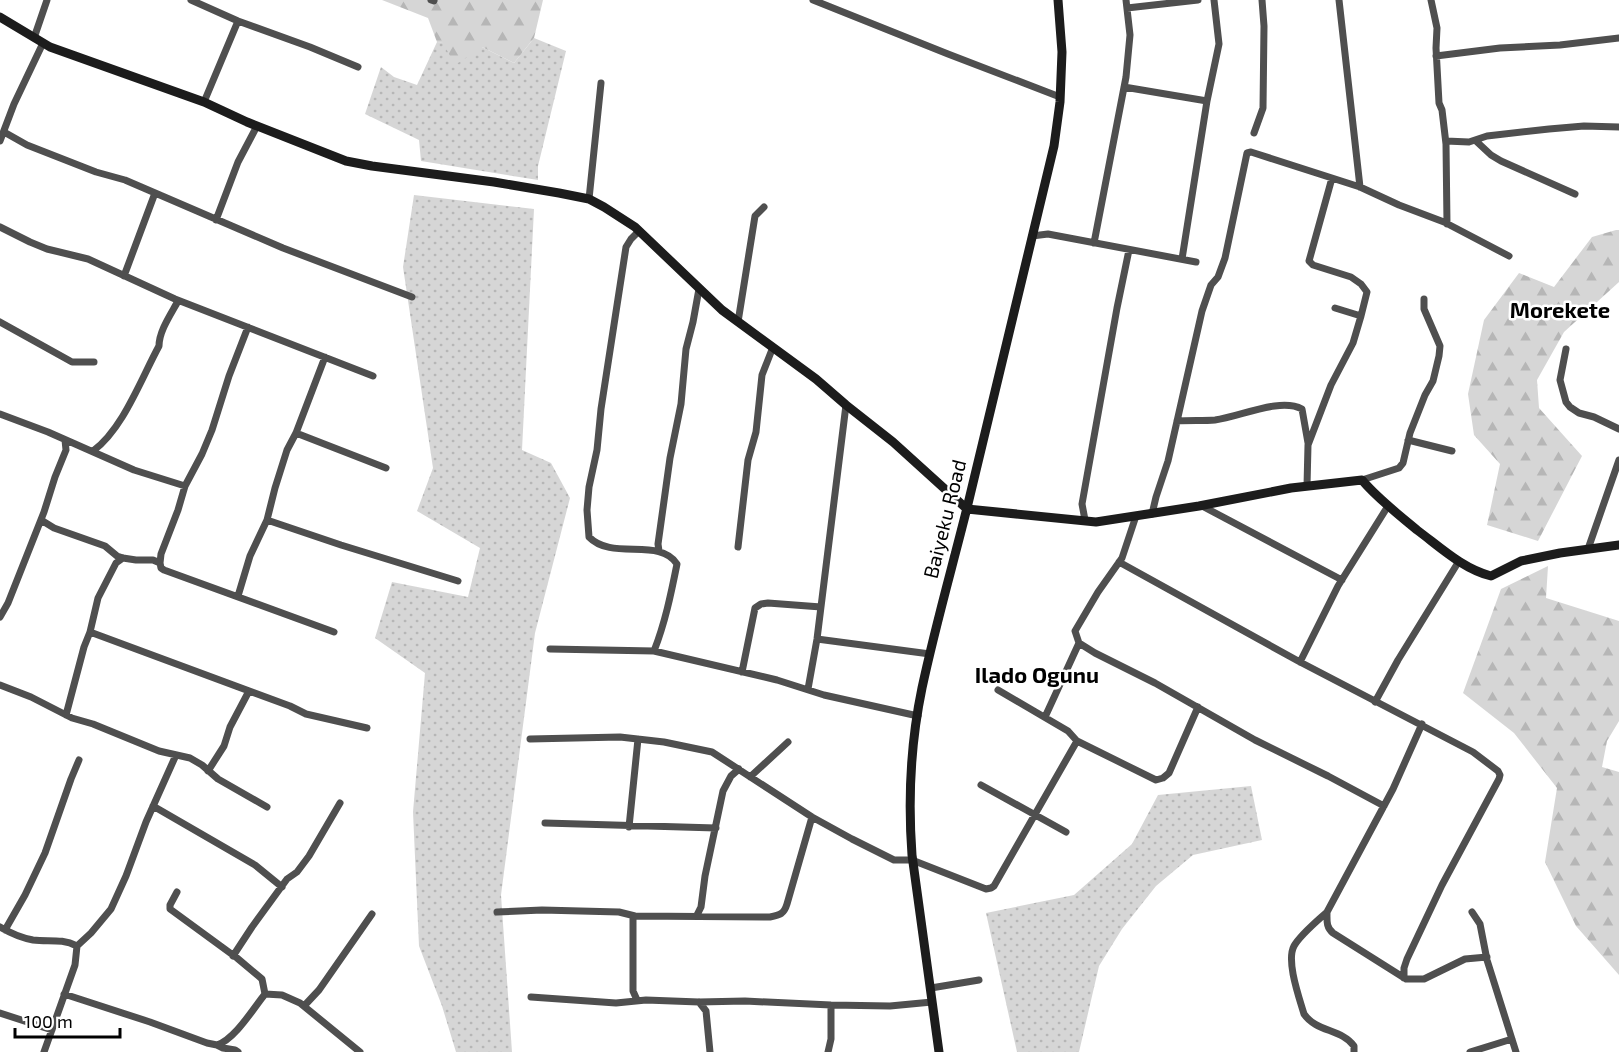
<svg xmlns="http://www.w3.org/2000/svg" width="1619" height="1052" viewBox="0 0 1619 1052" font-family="'Exo 2',sans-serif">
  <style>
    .grass { fill: url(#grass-dots) }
    .forest { fill: url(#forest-firs) }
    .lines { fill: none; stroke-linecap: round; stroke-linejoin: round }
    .street { stroke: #4f4f4f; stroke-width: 7 }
    .secondary { stroke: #1c1c1c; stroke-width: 9 }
    .labels { text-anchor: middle; stroke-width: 5; stroke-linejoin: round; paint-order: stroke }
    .street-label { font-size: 20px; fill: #000; stroke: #fff }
    .quarter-label { font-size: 22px; font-weight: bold; fill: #000; stroke: #fff }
  </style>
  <defs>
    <pattern id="grass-dots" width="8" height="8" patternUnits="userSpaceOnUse" patternTransform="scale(1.5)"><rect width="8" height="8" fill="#d6d6d6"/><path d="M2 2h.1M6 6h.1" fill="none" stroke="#b6b6b6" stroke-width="1.8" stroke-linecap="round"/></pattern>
    <pattern id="forest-firs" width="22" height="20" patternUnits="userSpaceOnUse" patternTransform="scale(1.5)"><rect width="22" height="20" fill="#d6d6d6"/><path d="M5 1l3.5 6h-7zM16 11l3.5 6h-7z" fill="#b6b6b6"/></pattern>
  </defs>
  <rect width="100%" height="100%" fill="#fff"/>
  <path class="grass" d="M 534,38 L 566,51 L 538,166 L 538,180 L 421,161 L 419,140 L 365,114 L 381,67 L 394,77 L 417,85 L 437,42 L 482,47 L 514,63 Z
    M 414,195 L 534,209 L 522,450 L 551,463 L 570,498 L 535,633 L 501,895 L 512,1052 L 456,1052 L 442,1006 L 419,946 L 413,812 L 425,673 L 375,638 L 392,582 L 468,597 L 480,548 L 417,511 L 433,468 L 403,267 Z
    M 1251,786 L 1262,840 L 1193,855 L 1156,886 L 1122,929 L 1099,966 L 1079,1052 L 1017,1052 L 986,913 L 1074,895 L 1132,844 L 1158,795 Z"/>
  <path class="forest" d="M 382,0 L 543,0 L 534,38 L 514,63 L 482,47 L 455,65 L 443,43 L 437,42 L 428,18 Z
    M 1616,230 L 1619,230 L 1619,282 L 1564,332 L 1537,380 L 1539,408 L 1582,456 L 1538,541 L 1487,525 L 1500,464 L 1474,435 L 1468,394 L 1484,320 L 1519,273 L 1554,287 L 1592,237 Z
    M 1548,566 L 1546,598 L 1619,621 L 1619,721 L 1607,741 L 1602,767 L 1619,772 L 1619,975 L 1576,926 L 1545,862 L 1557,788 L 1514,733 L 1463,693 L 1501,589 Z"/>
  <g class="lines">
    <path class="street" d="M 191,0 L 238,21 L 310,47 L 358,67
      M 431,0 L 434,1
      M 813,0 L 948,54 L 1060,97
      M 1339,0 L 1360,187
      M 1431,0 L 1437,28 L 1436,48 L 1439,103 L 1442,110 L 1446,144 L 1447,224
      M 1127,8 L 1198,0
      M 34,38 L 47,0
      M 1436,56 L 1500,48 L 1560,45 L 1619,38
      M 1124,87 L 1207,101
      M 204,102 L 238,21
      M 4,132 L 27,145 L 96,172 L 125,180 L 283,248 L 412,297
      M 1254,133 L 1263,108 L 1264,26 L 1262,0
      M 0,141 L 14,104 L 43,43
      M 1446,141 L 1469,142 L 1487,136 L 1549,129 L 1584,126 L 1619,127
      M 1476,141 L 1491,155 L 1501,161 L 1575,194
      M 1332,178 L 1309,261 L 1313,265 L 1351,277 L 1361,284 L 1367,292 L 1361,316
      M 589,199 L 601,83
      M 216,220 L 238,162 L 257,126
      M 0,227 L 30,242 L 47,249 L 88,259 L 175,299 L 373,376
      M 639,231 L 631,239 L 626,247 L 601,409 L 597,450 L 589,487 L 587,510 L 589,537 C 612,561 660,537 677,564 C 671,594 665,623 654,651
      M 1032,236 L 1048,234 L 1196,262
      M 1094,243 L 1126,77 L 1130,35 L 1126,0
      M 1182,259 L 1207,101 L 1219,44 L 1214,0
      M 124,276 L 155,193
      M 0,322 L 72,362 L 94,362
      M 738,322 L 755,216 L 764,207
      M 1566,349 L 1560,380 L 1566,402 L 1570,407 L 1579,413 L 1594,417 L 1619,429
      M 0,414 L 48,432 L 134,470 L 185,486
      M 1177,421 C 1190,420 1203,421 1215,420 C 1240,417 1280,397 1302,409 L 1308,443
      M 296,433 L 386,468
      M 1408,440 L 1452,451
      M 93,451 C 123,429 141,379 159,346 C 159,331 171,314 178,301
      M 1362,480 L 1399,468 L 1403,463 L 1410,433 L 1425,395 L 1433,381 L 1439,356 L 1440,346 L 1424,309 L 1424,299
      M 1307,486 L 1308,445 L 1331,385 L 1353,343 L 1361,316 L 1335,308
      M 1202,506 L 1342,580
      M 1152,514 L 1156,497 L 1168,461 L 1202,311 L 1211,285 L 1218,277 L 1225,258 L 1247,153 L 1251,152 L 1360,187 L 1399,205 L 1444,222 L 1509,256
      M 1136,516 L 1122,558 L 1098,592 L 1075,631 L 1079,643 L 1095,653 L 1155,683 L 1255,740 L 1328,776 L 1384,806
      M 41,520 L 54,528 L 105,546 L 117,556 L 123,558 L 136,560 L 153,560 L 160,563 L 161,568 L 164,570 L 334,632
      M 267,520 L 341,545 L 458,581
      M 1085,520 L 1082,504 L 1117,308 L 1129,250
      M 738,547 L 748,460 L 756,432 L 762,375 L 773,347
      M 1588,549 L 1619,460
      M 659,551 L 658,544 L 670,458 L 681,404 L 686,349 L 693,322 L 699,289
      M 1119,562 L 1300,662 L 1473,752 L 1498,771 L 1500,775 L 1499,779 L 1442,885 L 1407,959 L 1404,968 L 1404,978
      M 160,563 L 161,554 L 178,510 L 185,486 L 202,454 L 212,430 L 229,376 L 248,327
      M 238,596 L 250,556 L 267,520 L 275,488 L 287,450 L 296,433 L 325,357
      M 0,617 L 8,603 L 44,512 L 55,477 L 66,450 L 65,440
      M 90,632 L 290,706 L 306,714 L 367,728
      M 817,639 L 930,654
      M 550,649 L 654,651 L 777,680 L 824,695 L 918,716
      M 1300,662 L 1338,586 L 1388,506
      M 742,672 L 755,608 L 761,604 L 768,603 L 821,607
      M 0,685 L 31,697 L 72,718 L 93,724 L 159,751 L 190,758 L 202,765 L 218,779 L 267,807
      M 808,689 L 817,639 L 846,405
      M 998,690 L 1068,731 L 1077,741 L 1156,780 L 1163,778 L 1169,773 L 1198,707
      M 1375,702 L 1398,660 L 1459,561
      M 66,715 L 84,647 L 90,632 L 98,598 L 116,563 L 123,558
      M 1045,717 L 1079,643
      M 1422,724 L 1393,789 L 1327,912 C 1327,921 1326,927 1333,933 L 1406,979 L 1424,979 L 1465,959 L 1487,957
      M 530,739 L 620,737 L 664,742 L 712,752 L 812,817 L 852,839 L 894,860 L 912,860 L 986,889 L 991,888 L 994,886 L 1077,741
      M 208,771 L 224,746 L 230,727 L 249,691
      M 750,777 L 788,742
      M 981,785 L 1066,832
      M 153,806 L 255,865 L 282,887
      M 545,823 L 716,828
      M 629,827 L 638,739
      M 177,892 L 170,905 L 170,909 L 237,958 L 262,979 L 265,994 C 253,1009 235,1039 217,1045
      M 497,912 L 542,910 L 619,912 L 635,916 L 770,917 C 780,915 784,914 787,904 L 812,817
      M 1327,912 C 1317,921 1300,935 1294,946 C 1286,961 1299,997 1304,1014 C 1316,1032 1342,1029 1354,1046 L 1354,1052
      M 1472,912 L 1480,924 L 1487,960 L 1516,1052
      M 697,915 L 701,907 L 705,876 L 723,791 L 731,776 L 739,769
      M 633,916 L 633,991 L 637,1000
      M 0,927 C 10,933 22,938 33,940 C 49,942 61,938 77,946
      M 5,930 L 25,895 L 45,853 L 71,779 L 79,760
      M 233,956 L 252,927 L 287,879 L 297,872 L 309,856 L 340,803
      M 931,988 L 979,980
      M 64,994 L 150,1022 L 207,1043 L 217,1045 L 223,1048 L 235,1050 L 238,1052
      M 265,994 L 282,995 L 300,1003 L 360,1052
      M 531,997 L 616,1003 L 646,1000 L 699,1002 L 745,1001 L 831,1005 L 890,1006 L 932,1002
      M 699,1002 L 706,1011 L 710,1052
      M 304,1006 L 319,990 L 372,914
      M 0,1013 L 52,1030
      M 44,1052 L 75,965 L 77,946 L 91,933 L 111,909 L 126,876 L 146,822 L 176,755
      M 828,1052 L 831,1039 L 831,1005
      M 1470,1052 L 1512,1039"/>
    <path class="secondary" d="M 0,17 L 50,47 L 204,102 L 247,122 L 346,161 L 372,166 L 494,182 L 559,193 L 589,199 L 604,207 L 635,227 L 722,310 L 816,379 L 846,405 L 893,442 L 967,509 L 1096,522 L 1199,506 L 1291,488 L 1362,480 C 1378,499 1398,514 1417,530 C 1440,547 1463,569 1491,576 L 1521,561 L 1560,553 L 1619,545
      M 939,1052 L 912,855 C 908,801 911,741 922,688 C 935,627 952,568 967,508 C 997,387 1024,266 1054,146 L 1060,102 L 1062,52 L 1058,0"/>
  </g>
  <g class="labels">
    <g class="street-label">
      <text transform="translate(945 519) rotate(-76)" y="7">Baiyeku Road</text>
    </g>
    <g class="quarter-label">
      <text x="1560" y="318">Morekete</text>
      <text x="1037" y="683">Ilado Ogunu</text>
    </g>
  </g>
  <path d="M15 1028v9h105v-9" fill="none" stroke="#000000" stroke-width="3"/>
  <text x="24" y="1028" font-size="18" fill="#000000" stroke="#ffffff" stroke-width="4.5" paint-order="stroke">100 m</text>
</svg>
